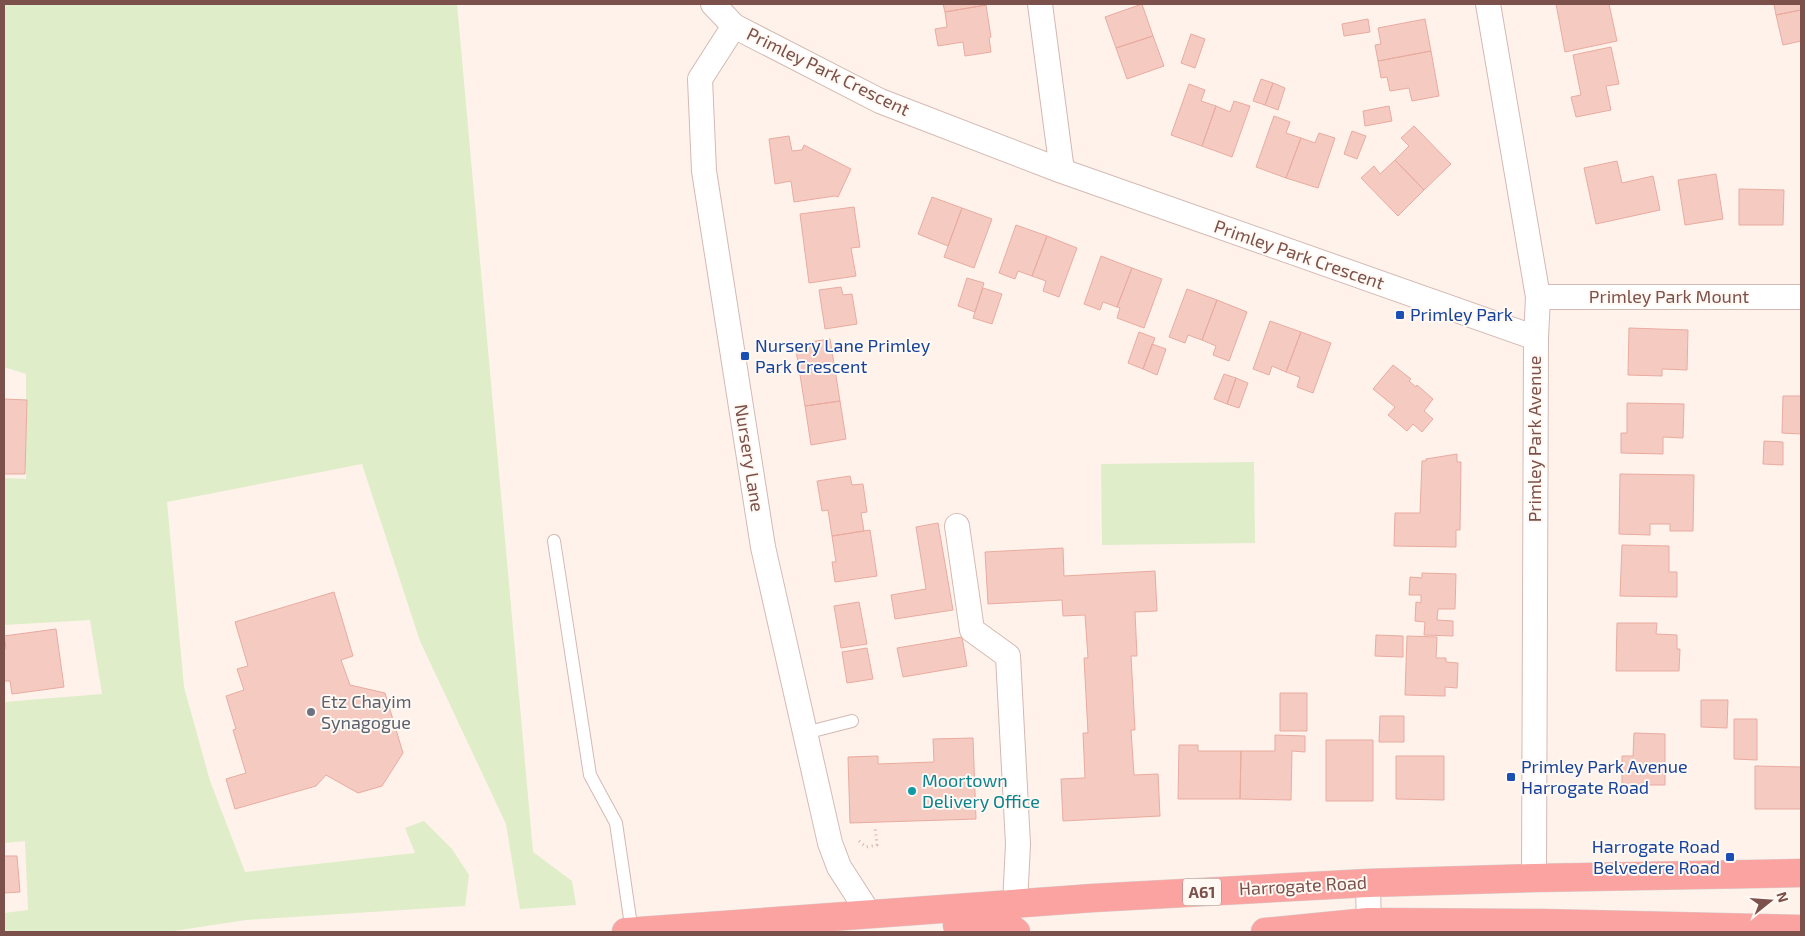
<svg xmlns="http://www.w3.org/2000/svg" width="1805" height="936" viewBox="0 0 1805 936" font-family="'Exo 2',sans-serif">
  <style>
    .green { fill: #dfedc8 }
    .building { fill: #f5cac1; stroke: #e9aba0 }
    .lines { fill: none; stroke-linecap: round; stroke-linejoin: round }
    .lane-casing { stroke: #d4b9b2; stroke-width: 14 }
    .street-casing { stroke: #d4b9b2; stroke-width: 26 }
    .highway-casing { stroke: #dacecd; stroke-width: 29 }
    .path { stroke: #dbaca3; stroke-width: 3; stroke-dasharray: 1 4; stroke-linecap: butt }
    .lane { stroke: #fff; stroke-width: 12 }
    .street { stroke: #fff; stroke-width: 24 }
    .highway { stroke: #faa3a0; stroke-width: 28 }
    .transit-dot { fill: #1a4fb4; stroke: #fff8f3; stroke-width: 2 }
    .worship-dot { fill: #6b7280; stroke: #fff8f3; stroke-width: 2 }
    .culture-dot { fill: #0f9aa8; stroke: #fff8f3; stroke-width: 2 }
    .labels { text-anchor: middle; stroke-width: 4; stroke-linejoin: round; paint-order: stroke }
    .shield { fill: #fff8f3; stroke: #a3837d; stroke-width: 1 }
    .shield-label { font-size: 16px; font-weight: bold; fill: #7c514b }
    .street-label { font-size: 18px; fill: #7c514b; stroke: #fff8f3 }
    .transit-label { font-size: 18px; fill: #164399; stroke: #fff8f3; text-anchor: start }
    .worship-label { font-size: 18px; fill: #5b616d; stroke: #fff8f3; text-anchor: start }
    .culture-label { font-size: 18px; fill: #0d838f; stroke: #fff8f3; text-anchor: start }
  </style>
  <rect width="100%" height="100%" fill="#fef2eb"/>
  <path class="green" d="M 4,4 L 457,4 L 533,852 L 572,881 L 576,905 L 520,909 L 506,824 L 420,641 L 362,464 L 167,502 L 184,687 L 210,781 L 245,872 L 415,853 L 405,828 L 424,821 L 452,849 L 469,875 L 465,906 L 246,920 L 167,932 L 4,932 L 4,913 L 28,910 L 25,841 L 4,843 L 4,702 L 102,694 L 90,620 L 4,625 L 4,478 L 26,479 L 26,374 L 4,367 Z
    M 1254,462 L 1255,543 L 1102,545 L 1101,464 Z"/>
  <path class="building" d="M 943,4 L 985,4 L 986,5 L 945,12 Z
    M 1142,4 L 1153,36 L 1116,48 L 1105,17 Z
    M 1556,4 L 1609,4 L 1617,41 L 1565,52 Z
    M 1774,4 L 1801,4 L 1801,10 L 1776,15 Z
    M 986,5 L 991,37 L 989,38 L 991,52 L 965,56 L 963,42 L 938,46 L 935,29 L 947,27 L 945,12 Z
    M 1801,10 L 1801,41 L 1783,45 L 1776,15 Z
    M 1368,19 L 1370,32 L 1344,36 L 1342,24 Z
    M 1425,19 L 1431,51 L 1378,61 L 1375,45 L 1381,44 L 1378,28 Z
    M 1191,34 L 1205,39 L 1195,68 L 1181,63 Z
    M 1153,36 L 1164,66 L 1127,79 L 1116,48 Z
    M 1611,47 L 1619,84 L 1606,86 L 1611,110 L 1576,117 L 1571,97 L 1581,95 L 1573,55 Z
    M 1431,51 L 1439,96 L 1412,101 L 1409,88 L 1390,91 L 1387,77 L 1381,78 L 1378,61 Z
    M 1261,79 L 1273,83 L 1265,105 L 1253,101 Z
    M 1273,83 L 1285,88 L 1278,110 L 1265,105 Z
    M 1189,84 L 1205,90 L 1201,101 L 1216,106 L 1202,146 L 1171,135 Z
    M 1234,101 L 1250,106 L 1232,157 L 1202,146 L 1216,106 L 1230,112 Z
    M 1389,106 L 1392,121 L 1365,126 L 1363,111 Z
    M 1274,116 L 1290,122 L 1286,133 L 1301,138 L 1286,178 L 1256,167 Z
    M 1414,126 L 1451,164 L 1424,190 L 1395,160 L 1409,146 L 1401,138 Z
    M 1352,131 L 1366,136 L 1357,159 L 1344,154 Z
    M 1319,133 L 1335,138 L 1318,188 L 1286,178 L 1301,138 L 1315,143 Z
    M 789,136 L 792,151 L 802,150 L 804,145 L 851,169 L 838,197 L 835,196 L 794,202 L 791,181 L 775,184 L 769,139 Z
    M 1395,160 L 1424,190 L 1398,216 L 1361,178 L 1374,166 L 1380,174 Z
    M 1617,161 L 1622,183 L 1653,176 L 1660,210 L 1596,224 L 1584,168 Z
    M 1716,174 L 1723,219 L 1685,225 L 1678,180 Z
    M 1739,189 L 1784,190 L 1783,225 L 1739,225 Z
    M 932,197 L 962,208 L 948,246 L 918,234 Z
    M 854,207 L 860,247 L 851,248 L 856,276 L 809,283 L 800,214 Z
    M 962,208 L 992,219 L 974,268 L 944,257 Z
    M 1016,225 L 1047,236 L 1032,276 L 1018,271 L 1015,279 L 999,273 Z
    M 1047,236 L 1077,248 L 1059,297 L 1043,291 L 1046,281 L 1032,276 Z
    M 1101,256 L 1132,268 L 1117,307 L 1103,302 L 1100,310 L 1084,304 Z
    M 1132,268 L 1162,279 L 1144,328 L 1117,318 L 1120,308 L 1117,307 Z
    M 967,278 L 984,283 L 975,312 L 958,306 Z
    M 841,287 L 843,295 L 852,294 L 857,324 L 825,329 L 819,290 Z
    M 983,288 L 1002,294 L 992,324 L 973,318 Z
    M 1187,289 L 1217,300 L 1202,340 L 1188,335 L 1185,343 L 1169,337 Z
    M 1217,300 L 1247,312 L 1229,361 L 1213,355 L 1216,346 L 1202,340 Z
    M 1270,321 L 1301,332 L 1286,372 L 1272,366 L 1269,375 L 1253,369 Z
    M 1629,328 L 1688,330 L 1687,370 L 1662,369 L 1662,376 L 1628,375 Z
    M 1139,332 L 1155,338 L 1143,369 L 1128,363 Z
    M 1301,332 L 1331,343 L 1313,393 L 1297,387 L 1300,377 L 1286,372 Z
    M 830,339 L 840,401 L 805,406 L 795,344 Z
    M 1152,344 L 1166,349 L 1157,375 L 1143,369 Z
    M 1393,365 L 1411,379 L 1409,381 L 1416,387 L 1417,385 L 1433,399 L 1424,411 L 1433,419 L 1422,432 L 1413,424 L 1407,431 L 1388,415 L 1395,407 L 1373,389 Z
    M 1224,374 L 1236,378 L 1227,404 L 1214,399 Z
    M 1236,378 L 1248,383 L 1239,408 L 1227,404 Z
    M 1783,396 L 1801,396 L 1801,434 L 1782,433 Z
    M 4,399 L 27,400 L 25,474 L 4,474 Z
    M 840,401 L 846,439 L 811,445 L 805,406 Z
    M 1627,403 L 1684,404 L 1683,438 L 1663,437 L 1663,454 L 1621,453 L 1621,433 L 1627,433 Z
    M 1764,441 L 1783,442 L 1783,465 L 1763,464 Z
    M 1457,454 L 1457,462 L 1461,462 L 1460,530 L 1456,530 L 1456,547 L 1394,546 L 1395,513 L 1420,513 L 1422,461 L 1426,461 L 1426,459 Z
    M 1620,474 L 1694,475 L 1693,531 L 1670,531 L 1670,524 L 1650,524 L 1650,535 L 1619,534 Z
    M 850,476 L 852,485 L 863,484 L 867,512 L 861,513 L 864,531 L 832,536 L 828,510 L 822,511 L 817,481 Z
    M 938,523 L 953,610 L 895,619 L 891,595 L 926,589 L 916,527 Z
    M 870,530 L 877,576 L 835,582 L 832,562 L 836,562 L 832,536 Z
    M 1622,545 L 1669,546 L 1669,572 L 1677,572 L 1677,597 L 1620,596 Z
    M 1063,548 L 1064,576 L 1155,571 L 1157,611 L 1135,612 L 1137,656 L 1131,656 L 1135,730 L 1131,730 L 1134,775 L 1158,774 L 1160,816 L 1063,821 L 1061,779 L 1085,778 L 1083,733 L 1088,733 L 1084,658 L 1088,658 L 1085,615 L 1063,616 L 1062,600 L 988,604 L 985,552 Z
    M 1422,573 L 1456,574 L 1455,609 L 1438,609 L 1437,620 L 1453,621 L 1453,636 L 1424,635 L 1425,622 L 1415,621 L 1416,602 L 1421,603 L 1421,595 L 1409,595 L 1410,577 L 1422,578 Z
    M 334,592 L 353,656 L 341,660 L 350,685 L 385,693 L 403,753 L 382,786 L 358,793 L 326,775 L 316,786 L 235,809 L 226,779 L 246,773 L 233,730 L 236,729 L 226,696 L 244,690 L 237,669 L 248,666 L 235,622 Z
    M 859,602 L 867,644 L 841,648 L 834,606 Z
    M 1617,623 L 1657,623 L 1656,634 L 1677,635 L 1677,649 L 1680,649 L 1679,671 L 1616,671 Z
    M 56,629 L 64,687 L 12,694 L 10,681 L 4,681 L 4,649 L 6,648 L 4,636 Z
    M 1376,635 L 1403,636 L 1403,657 L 1375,656 Z
    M 1407,636 L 1437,637 L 1436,658 L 1446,658 L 1446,662 L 1458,663 L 1457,688 L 1445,687 L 1445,696 L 1405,695 Z
    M 962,637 L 967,666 L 903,677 L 897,648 Z
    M 867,648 L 873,679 L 847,683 L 842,652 Z
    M 1280,693 L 1307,693 L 1307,731 L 1280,731 Z
    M 1701,700 L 1728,700 L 1727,728 L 1701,727 Z
    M 1380,716 L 1404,716 L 1404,742 L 1379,742 Z
    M 1734,719 L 1757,719 L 1757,760 L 1734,759 Z
    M 1634,733 L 1665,734 L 1665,785 L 1622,785 L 1622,756 L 1633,756 Z
    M 1275,735 L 1305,736 L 1305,752 L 1292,751 L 1291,800 L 1240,799 L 1241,751 L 1275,751 Z
    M 973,738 L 976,819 L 850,823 L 848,757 L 878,756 L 878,764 L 934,762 L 933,739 Z
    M 1326,740 L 1373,740 L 1373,801 L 1326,801 Z
    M 1179,745 L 1198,745 L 1198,751 L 1241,751 L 1240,799 L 1178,799 Z
    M 1396,756 L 1444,756 L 1444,800 L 1396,799 Z
    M 1755,766 L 1801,767 L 1801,809 L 1755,809 Z
    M 4,856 L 17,856 L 20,892 L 4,893 Z"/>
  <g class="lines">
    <g class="lane-casing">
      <path id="lane" d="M 554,541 L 590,775 L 616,823 L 632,932
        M 805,733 L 852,721"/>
    </g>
    <g class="street-casing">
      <path id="street" d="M 713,4 L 734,26 L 880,101 L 1062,171 L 1536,338
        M 1040,4 L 1062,171
        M 1488,4 L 1538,297 L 1536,338 L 1534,878
        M 734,26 L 700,79 L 704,171 L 763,547 L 830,843 L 839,867 L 870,915
        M 1538,297 L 1801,297
        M 957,526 L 972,630 L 1008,656 L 1018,844 L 1015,904
        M 1368,883 L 1369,932"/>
    </g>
    <g class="highway-casing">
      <path id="highway" d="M 957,925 L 1007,925 L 1016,932
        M 626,932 L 1093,898 L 1368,883 L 1534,878 L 1801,873
        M 1265,932 L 1368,922 L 1541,923 L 1801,929"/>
    </g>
    <path class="path" d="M 859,841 L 866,847 L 877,845 L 875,827"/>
    <use href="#lane" class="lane"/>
    <use href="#street" class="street"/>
    <use href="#highway" class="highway"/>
  </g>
  <g class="transit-dot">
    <rect x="1395" y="310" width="10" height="10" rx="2.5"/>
    <rect x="740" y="351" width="10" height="10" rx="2.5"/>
    <rect x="1506" y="772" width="10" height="10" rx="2.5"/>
    <rect x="1725" y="852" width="10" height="10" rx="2.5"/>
  </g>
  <circle class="worship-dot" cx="311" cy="712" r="5"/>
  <circle class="culture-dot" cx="912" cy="791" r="5"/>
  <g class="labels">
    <rect class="shield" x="1183" y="878.5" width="38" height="27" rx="4"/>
    <g class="shield-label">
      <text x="1202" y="898">A61</text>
    </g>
    <g class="street-label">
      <text transform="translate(828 72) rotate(26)" y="6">Primley Park Crescent</text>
      <text transform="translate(1299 255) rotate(19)" y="6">Primley Park Crescent</text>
      <text x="1669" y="303">Primley Park Mount</text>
      <text transform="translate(1535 439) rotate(-90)" y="6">Primley Park Avenue</text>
      <text transform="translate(749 458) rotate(81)" y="6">Nursery Lane</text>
      <text transform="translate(1303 886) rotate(-3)" y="6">Harrogate Road</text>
    </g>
    <g class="transit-label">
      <text x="1410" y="321">Primley Park</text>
      <text x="755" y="352">Nursery Lane Primley<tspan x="755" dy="21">Park Crescent</tspan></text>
      <text x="1521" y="773">Primley Park Avenue<tspan x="1521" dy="21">Harrogate Road</tspan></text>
      <text x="1720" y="853" text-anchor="end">Harrogate Road<tspan x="1720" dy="21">Belvedere Road</tspan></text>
    </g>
    <g class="worship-label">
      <text x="321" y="708">Etz Chayim<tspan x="321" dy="21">Synagogue</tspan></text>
    </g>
    <g class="culture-label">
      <text x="922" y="787">Moortown<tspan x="922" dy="21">Delivery Office</tspan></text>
    </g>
  </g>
  <rect width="1805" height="936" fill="none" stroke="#7c514b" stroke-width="10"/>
  <g transform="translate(1770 901) rotate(73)" stroke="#fff8f3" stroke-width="4" paint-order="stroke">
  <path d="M0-4L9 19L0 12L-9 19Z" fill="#7c514b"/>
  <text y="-8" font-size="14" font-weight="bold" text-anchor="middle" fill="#7c514b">N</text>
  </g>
</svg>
